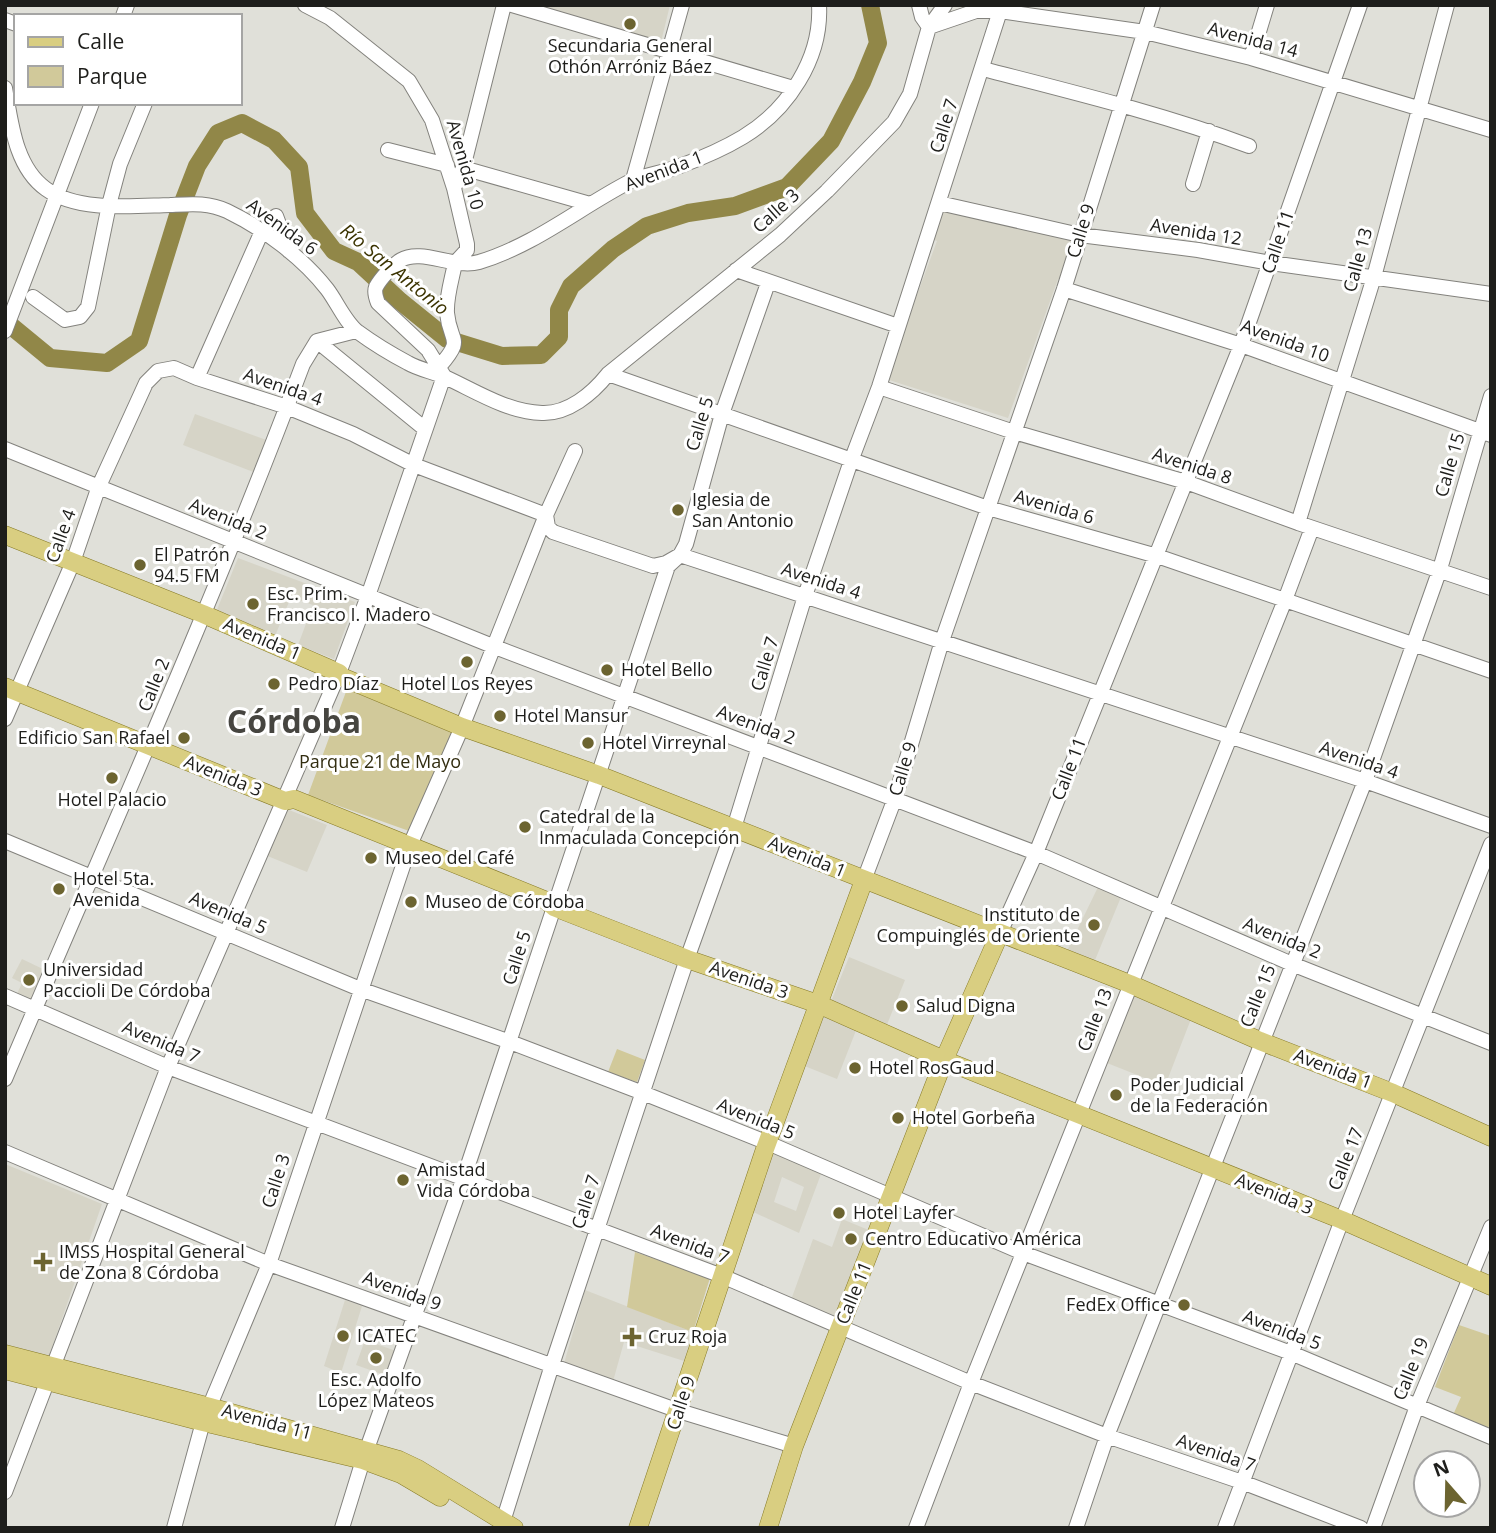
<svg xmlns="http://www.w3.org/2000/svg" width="1496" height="1533" viewBox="0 0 1496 1533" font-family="'Open Sans',sans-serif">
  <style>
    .built { fill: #d6d4c7; fill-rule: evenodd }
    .green { fill: #d1c99a }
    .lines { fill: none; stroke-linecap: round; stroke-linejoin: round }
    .river { stroke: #918748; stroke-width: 18 }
    .minor-casing { stroke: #83827d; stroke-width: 16 }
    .major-casing { stroke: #877b27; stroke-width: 19 }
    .minor { stroke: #fff; stroke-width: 14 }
    .major { stroke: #d9ce81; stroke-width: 18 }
    .poi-dot { fill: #6c6430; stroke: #fff; stroke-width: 2.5 }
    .labels { text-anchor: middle; stroke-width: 6; stroke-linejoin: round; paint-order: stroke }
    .street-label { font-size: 18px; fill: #1e1e1b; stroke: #fff }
    .poi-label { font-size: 18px; fill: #1e1e1b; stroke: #fff; text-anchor: start }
    .park-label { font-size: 18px; fill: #322d10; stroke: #fff }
    .water-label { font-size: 19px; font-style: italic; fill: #3b3300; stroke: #fff }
    .town-label { font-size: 32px; font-weight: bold; fill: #464540; stroke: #fff }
  </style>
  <rect width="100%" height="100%" fill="#e0e0d9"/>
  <path class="built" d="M 530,5 L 670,5 L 661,42 Z
    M 940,211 L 1075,239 L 1063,280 L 1058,279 L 1008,418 L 886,379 L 937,241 L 930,238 Z
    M 195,414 L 269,441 L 256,473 L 183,445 Z
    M 238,558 L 355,602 L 334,659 L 298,645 L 313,605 L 291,597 L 275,636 L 216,612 Z
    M 284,808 L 327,825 L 307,872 L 265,855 Z
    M 1098,887 L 1121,897 L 1093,965 L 1066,953 Z
    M 849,957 L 905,980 L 886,1027 L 830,1004 Z
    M 22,959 L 45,970 L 31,1002 L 16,996 L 22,983 L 12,978 Z
    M 1134,994 L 1191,1019 L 1165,1086 L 1107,1063 Z
    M 821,1012 L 857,1028 L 837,1079 L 802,1065 Z
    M 772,1151 L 821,1174 L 799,1233 L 751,1211 ZM 782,1177 L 804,1187 L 796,1211 L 774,1202 Z
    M 5,1164 L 102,1204 L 48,1359 L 5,1348 Z
    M 842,1219 L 871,1231 L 838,1317 L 791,1300 L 813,1239 L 832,1247 Z
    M 585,1290 L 693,1332 L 684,1361 L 624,1342 L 612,1385 L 563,1367 Z
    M 345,1300 L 362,1306 L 341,1373 L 324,1366 Z
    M 365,1340 L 396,1351 L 387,1376 L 356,1365 Z"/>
  <path class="green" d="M 347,689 L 455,734 L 412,832 L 308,795 Z
    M 617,1049 L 645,1060 L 637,1082 L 608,1072 Z
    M 635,1252 L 710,1278 L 693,1332 L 627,1307 Z
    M 1459,1325 L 1491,1336 L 1491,1422 L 1487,1430 L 1453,1415 L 1461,1397 L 1435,1387 Z"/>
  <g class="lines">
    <path class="river" d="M 5,321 L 50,358 L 107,363 L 139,341 L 178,215 L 197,166 L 218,133 L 242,123 L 274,140 L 299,167 L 305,213 L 334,251 L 358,262 L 400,301 L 447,339 L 502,356 L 541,355 L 559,337 L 559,310 L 571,286 L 613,249 L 647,226 L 688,213 L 735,206 L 787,187 L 831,141 L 862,82 L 878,43 L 870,5"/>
    <g class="minor-casing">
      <path id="minor" d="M 305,5 L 330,18 L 409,81 L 432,120 L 454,188 L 467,244 L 467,250 L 455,263
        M 512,5 L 793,88
        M 919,5 L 922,17 L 929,27
        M 123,16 L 127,5
        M 5,20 L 16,24
        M 929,27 L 976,11 L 1000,11 L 1145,32 L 1251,58 L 1491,130
        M 1251,58 L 1267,5
        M 983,69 C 1072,92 1163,114 1249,146
        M 5,88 C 11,122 15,167 46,189 C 78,212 132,206 170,205 C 190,204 208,202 227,211 C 264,229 302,257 327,289 C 337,302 345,322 358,332 C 373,343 391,354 408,363 C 420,370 435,372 447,378 C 477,392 508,412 542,413 C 568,414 592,394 608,374 L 780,235 L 827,191 L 894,122 L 910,94 L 929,27 L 945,5
        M 388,150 L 447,165
        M 463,168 L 590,204
        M 633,180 L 682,5
        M 1193,184 L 1209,131
        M 454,188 L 463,168 L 504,5
        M 939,203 L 1080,235 L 1198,250 L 1271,263 L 1491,294
        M 276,216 L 289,251
        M 736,270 L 898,326
        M 1064,289 L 1241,345 L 1491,435
        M 33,297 L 65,320 L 80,317 L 88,307 L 109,205 L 120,164 L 145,103
        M 5,331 L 92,103
        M 317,341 L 425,429
        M 439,367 C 465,337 450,344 447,313 C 446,297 452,279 455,263
        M 608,374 L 988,508 L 1157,556 L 1491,671
        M 197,378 L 262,231
        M 879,387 L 1014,432 L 1186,482 L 1298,523 L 1491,588
        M 5,449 L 495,647 L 1036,853 L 1292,964 L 1491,1043
        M 1298,523 L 1374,277 L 1447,5
        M 5,719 L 73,562 L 99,486 L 146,383 L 158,371 L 174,368 L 197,378 L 287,407 L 353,434 L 414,465 L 546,515 L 548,527 L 553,532 L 653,566 L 666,563 L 680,555 L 1365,781 L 1491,826
        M 5,841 L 360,989 L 510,1042 L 643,1093 L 768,1143 L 1023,1253 L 1291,1353 L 1491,1437
        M 864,880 L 895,798 L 942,641 L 1064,289 L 1153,5
        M 1000,933 L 1036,853 L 1241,345 L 1360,5
        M 5,996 L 168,1067 L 722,1276 L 971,1383 L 1107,1436 L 1242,1482 L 1361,1528
        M 5,1079 C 106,841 212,606 303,364 L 317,341 L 356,331
        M 5,1152 L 269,1264 L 679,1411 L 794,1446
        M 5,1492 L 168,1067 L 339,673 L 368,596 L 444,376 L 428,350 L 378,303 C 376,298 374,292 376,287 C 380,279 394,264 401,260 C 421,248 455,269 479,262 C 535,245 579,208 629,182 C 645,174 664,173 680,166 C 702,158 723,149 743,137 C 788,110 822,58 819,5
        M 174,1528 L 203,1422 L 269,1264 L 410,845 L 462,727 L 546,515 L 575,451
        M 342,1528 L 363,1460 L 464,1177 L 668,566 L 680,555 L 686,544 L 722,414 L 768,283
        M 501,1528 L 552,1365 L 687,959 L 734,828 L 805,596 L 851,461 L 879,387 L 1000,11
        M 916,1528 L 971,1383 L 1285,600 L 1312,528
        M 1076,1528 L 1107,1436 L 1365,781 L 1440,569 L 1491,396
        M 1225,1528 L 1342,1220 L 1491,844
        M 1373,1528 L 1417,1406 L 1491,1227"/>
    </g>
    <g class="major-casing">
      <path id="major" d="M 5,535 L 203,614 L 339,673 L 342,677 L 462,727 L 599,775 L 1130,984 L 1260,1041 L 1393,1093 L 1491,1137
        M 5,687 L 285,801 L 294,799 L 547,901 L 554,907 L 687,959 L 818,1004 L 944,1060 L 1342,1220 L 1491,1286
        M 5,1354 L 210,1407 L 399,1460 L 418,1469 L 514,1528
        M 5,1370 L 203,1422 L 363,1460 L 401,1474 L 440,1497
        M 638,1528 L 765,1149 L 864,880
        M 768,1528 L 794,1446 L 944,1060 L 1000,933"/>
    </g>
    <use href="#minor" class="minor"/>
    <use href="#major" class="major"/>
  </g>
  <g class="poi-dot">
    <circle cx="630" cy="24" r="7"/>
    <circle cx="678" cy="510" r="7"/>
    <circle cx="140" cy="565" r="7"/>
    <circle cx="253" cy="604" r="7"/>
    <circle cx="467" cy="662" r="7"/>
    <circle cx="607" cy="670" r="7"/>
    <circle cx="274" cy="684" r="7"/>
    <circle cx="500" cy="716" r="7"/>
    <circle cx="184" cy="738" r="7"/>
    <circle cx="588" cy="743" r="7"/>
    <circle cx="112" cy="778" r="7"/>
    <circle cx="525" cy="827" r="7"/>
    <circle cx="371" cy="858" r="7"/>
    <circle cx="59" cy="889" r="7"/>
    <circle cx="411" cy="902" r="7"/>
    <circle cx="1094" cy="925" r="7"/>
    <circle cx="29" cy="980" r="7"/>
    <circle cx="902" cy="1006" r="7"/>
    <circle cx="855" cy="1068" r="7"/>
    <circle cx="1116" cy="1095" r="7"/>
    <circle cx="898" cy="1118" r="7"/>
    <circle cx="403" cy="1180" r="7"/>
    <circle cx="839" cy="1213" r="7"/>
    <circle cx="851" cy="1239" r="7"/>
    <path d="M39.5 1251.5h7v7h7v7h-7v7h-7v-7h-7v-7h7z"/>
    <circle cx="1184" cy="1305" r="7"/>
    <circle cx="343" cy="1336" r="7"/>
    <path d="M628.5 1326.5h7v7h7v7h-7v7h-7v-7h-7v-7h7z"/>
    <circle cx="376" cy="1358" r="7"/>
  </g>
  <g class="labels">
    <g class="street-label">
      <text transform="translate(1253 40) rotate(15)" y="6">Avenida 14</text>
      <text transform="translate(944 126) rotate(-72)" y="6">Calle 7</text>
      <text transform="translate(465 165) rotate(74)" y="6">Avenida 10</text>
      <text transform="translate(664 171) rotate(-21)" y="6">Avenida 1</text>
      <text transform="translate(776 211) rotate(-42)" y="6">Calle 3</text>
      <text transform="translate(282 227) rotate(36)" y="6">Avenida 6</text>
      <text transform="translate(1081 231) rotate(-73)" y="6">Calle 9</text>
      <text transform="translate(1196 232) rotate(9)" y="6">Avenida 12</text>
      <text transform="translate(1278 242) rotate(-71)" y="6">Calle 11</text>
      <text transform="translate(1358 260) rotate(-75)" y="6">Calle 13</text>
      <text transform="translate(1285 341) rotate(20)" y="6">Avenida 10</text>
      <text transform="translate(283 387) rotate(19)" y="6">Avenida 4</text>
      <text transform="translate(700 424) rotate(-73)" y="6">Calle 5</text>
      <text transform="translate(1450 465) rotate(-74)" y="6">Calle 15</text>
      <text transform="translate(1192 466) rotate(18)" y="6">Avenida 8</text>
      <text transform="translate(1054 507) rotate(16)" y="6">Avenida 6</text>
      <text transform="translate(228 519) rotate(22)" y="6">Avenida 2</text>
      <text transform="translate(61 536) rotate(-70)" y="6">Calle 4</text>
      <text transform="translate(821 581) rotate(18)" y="6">Avenida 4</text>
      <text transform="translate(262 639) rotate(23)" y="6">Avenida 1</text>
      <text transform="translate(765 664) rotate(-73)" y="6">Calle 7</text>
      <text transform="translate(154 685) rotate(-68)" y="6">Calle 2</text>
      <text transform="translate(756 725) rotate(20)" y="6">Avenida 2</text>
      <text transform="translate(1359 760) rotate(19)" y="6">Avenida 4</text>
      <text transform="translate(903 769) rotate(-73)" y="6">Calle 9</text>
      <text transform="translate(1069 769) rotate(-69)" y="6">Calle 11</text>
      <text transform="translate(223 776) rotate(22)" y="6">Avenida 3</text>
      <text transform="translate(807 857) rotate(22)" y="6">Avenida 1</text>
      <text transform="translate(228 913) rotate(23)" y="6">Avenida 5</text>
      <text transform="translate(1282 938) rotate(22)" y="6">Avenida 2</text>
      <text transform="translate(517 958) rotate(-72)" y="6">Calle 5</text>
      <text transform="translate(749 980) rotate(19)" y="6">Avenida 3</text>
      <text transform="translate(1258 996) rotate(-68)" y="6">Calle 15</text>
      <text transform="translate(1095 1020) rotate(-69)" y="6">Calle 13</text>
      <text transform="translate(161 1042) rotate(23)" y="6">Avenida 7</text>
      <text transform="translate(1333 1069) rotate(21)" y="6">Avenida 1</text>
      <text transform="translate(756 1119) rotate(22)" y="6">Avenida 5</text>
      <text transform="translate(1346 1159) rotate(-68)" y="6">Calle 17</text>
      <text transform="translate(276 1181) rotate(-72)" y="6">Calle 3</text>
      <text transform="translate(1274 1194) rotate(22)" y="6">Avenida 3</text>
      <text transform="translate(586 1202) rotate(-72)" y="6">Calle 7</text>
      <text transform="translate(690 1244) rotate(21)" y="6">Avenida 7</text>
      <text transform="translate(402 1291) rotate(20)" y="6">Avenida 9</text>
      <text transform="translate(854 1293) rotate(-68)" y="6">Calle 11</text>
      <text transform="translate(1282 1330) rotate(21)" y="6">Avenida 5</text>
      <text transform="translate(1411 1369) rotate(-68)" y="6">Calle 19</text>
      <text transform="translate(681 1403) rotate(-72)" y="6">Calle 9</text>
      <text transform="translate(267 1422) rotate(15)" y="6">Avenida 11</text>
      <text transform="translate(1216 1453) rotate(19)" y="6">Avenida 7</text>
    </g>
    <g class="poi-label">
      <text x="630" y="52" text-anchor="middle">Secundaria General<tspan x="630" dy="21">Othón Arróniz Báez</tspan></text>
      <text x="692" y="506">Iglesia de<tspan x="692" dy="21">San Antonio</tspan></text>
      <text x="154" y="561">El Patrón<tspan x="154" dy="21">94.5 FM</tspan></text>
      <text x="267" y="600">Esc. Prim.<tspan x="267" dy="21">Francisco I. Madero</tspan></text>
      <text x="621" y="676">Hotel Bello</text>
      <text x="288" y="690">Pedro Díaz</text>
      <text x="467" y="690" text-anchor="middle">Hotel Los Reyes</text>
      <text x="514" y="722">Hotel Mansur</text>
      <text x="170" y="744" text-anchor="end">Edificio San Rafael</text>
      <text x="602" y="749">Hotel Virreynal</text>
      <text x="112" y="806" text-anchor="middle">Hotel Palacio</text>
      <text x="539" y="823">Catedral de la<tspan x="539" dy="21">Inmaculada Concepción</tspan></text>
      <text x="385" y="864">Museo del Café</text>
      <text x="73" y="885">Hotel 5ta.<tspan x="73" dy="21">Avenida</tspan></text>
      <text x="425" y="908">Museo de Córdoba</text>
      <text x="1080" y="921" text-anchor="end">Instituto de<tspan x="1080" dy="21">Compuinglés de Oriente</tspan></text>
      <text x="43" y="976">Universidad<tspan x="43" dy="21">Paccioli De Córdoba</tspan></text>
      <text x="916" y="1012">Salud Digna</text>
      <text x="869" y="1074">Hotel RosGaud</text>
      <text x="1130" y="1091">Poder Judicial<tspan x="1130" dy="21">de la Federación</tspan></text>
      <text x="912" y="1124">Hotel Gorbeña</text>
      <text x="417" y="1176">Amistad<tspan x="417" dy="21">Vida Córdoba</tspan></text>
      <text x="853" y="1219">Hotel Layfer</text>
      <text x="865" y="1245">Centro Educativo América</text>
      <text x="59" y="1258">IMSS Hospital General<tspan x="59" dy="21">de Zona 8 Córdoba</tspan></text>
      <text x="1170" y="1311" text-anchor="end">FedEx Office</text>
      <text x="357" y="1342">ICATEC</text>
      <text x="648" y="1343">Cruz Roja</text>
      <text x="376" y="1386" text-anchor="middle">Esc. Adolfo<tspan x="376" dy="21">López Mateos</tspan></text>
    </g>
    <g class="park-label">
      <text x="380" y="768">Parque 21 de Mayo</text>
    </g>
    <g class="water-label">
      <text transform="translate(395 269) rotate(39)" y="7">Río San Antonio</text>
    </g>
    <g class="town-label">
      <text x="294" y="733">Córdoba</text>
    </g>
  </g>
  <rect width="1496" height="1533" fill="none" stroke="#1e1e1b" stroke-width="14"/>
  <rect x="14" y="14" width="228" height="91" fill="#ffffff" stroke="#a5a5a4" stroke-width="2"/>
  <rect x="28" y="37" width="35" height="10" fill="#d9ce81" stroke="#a5a5a4" stroke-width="2"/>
  <text x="77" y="49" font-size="21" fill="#1e1e1b">Calle</text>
  <rect x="28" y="66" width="35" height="21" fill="#d1c99a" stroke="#a5a5a4" stroke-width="2"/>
  <text x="77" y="84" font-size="21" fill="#1e1e1b">Parque</text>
  <g transform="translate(1447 1484) rotate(340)"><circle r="33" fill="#ffffff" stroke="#a5a5a4" stroke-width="2"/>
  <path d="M0-5L12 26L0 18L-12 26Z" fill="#6c6430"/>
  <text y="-10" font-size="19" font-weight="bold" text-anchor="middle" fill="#1e1e1b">N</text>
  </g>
</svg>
